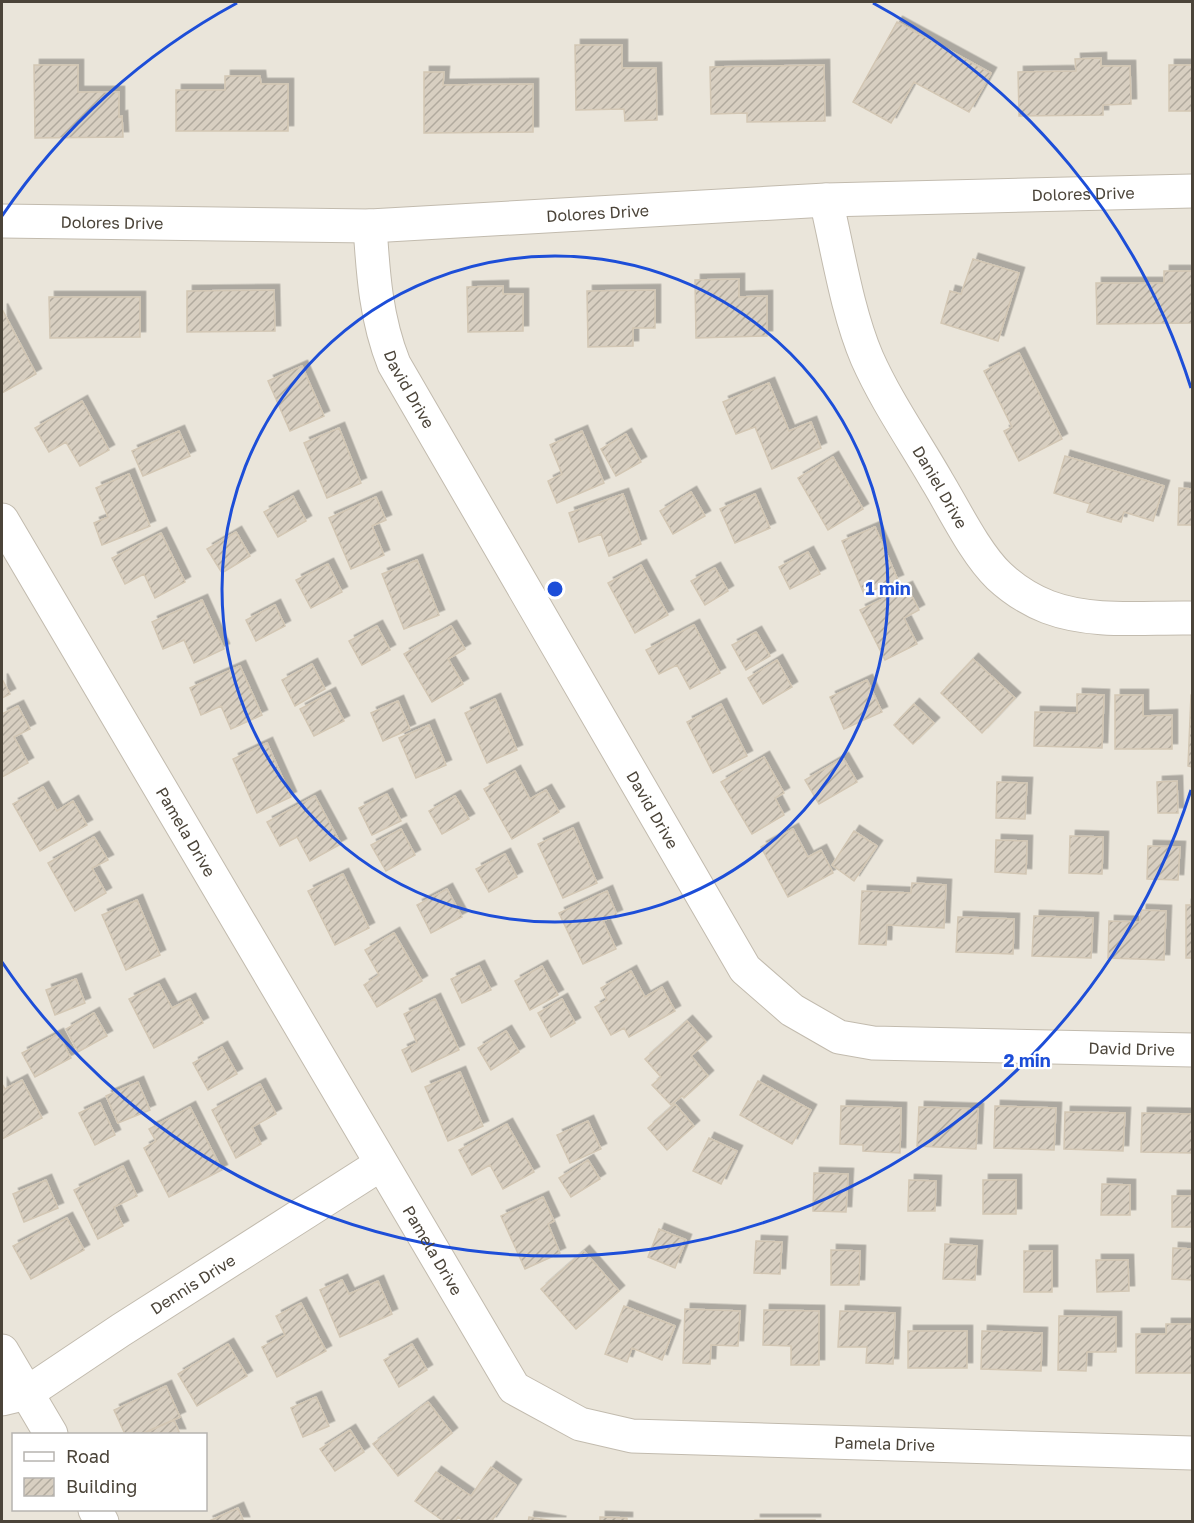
<svg xmlns="http://www.w3.org/2000/svg" width="1194" height="1523" viewBox="0 0 1194 1523" font-family="'Golos Text',sans-serif">
  <style>
    .residential { fill: #eae5da; fill-rule: evenodd }
    .building { fill: url(#building-hatch); stroke: #d3c7b4; stroke-width: 1.5; filter: url(#shadow) }
    .lines { fill: none; stroke-linecap: round; stroke-linejoin: round }
    .minor-casing { stroke: #c2bbae; stroke-width: 35 }
    .minor { stroke: #fff; stroke-width: 33 }
    .ring { fill: none; stroke: #1d4ed8; stroke-width: 3 }
    .labels { text-anchor: middle; stroke-width: 4.5; stroke-linejoin: round; paint-order: stroke }
    .street-label { font-size: 16px; fill: #4b4439; stroke: #fff }
    .centre { fill: #1d4ed8; stroke: #fff; stroke-width: 3 }
    .ring-label { font-size: 18px; text-anchor: middle; font-weight: bold; fill: #1d4ed8; stroke: #fff; stroke-width: 4.5; stroke-linejoin: round; paint-order: stroke }
  </style>
  <defs>
    <pattern id="building-hatch" width="6" height="6" patternUnits="userSpaceOnUse" patternTransform="scale(1.5)"><rect width="6" height="6" fill="#d8cfc1"/><path d="M-1 1l2-2M0 6l6-6M5 7l2-2" fill="none" stroke="#b1aa9e"/></pattern>
    <filter id="shadow"><feDropShadow dx="5.5" dy="-5.5" stdDeviation="0" flood-color="#0004"/></filter>
  </defs>
  <rect width="100%" height="100%" fill="#f6f3ec"/>
  <path class="residential" d="M 2,2 L 1192,2 L 1192,1521 L 2,1522 ZM 14,1434 L 206,1434 L 206,1510 L 14,1510 Z"/>
  <path class="building" d="M 897,22 L 991,73 L 969,112 L 914,82 L 891,123 L 853,102 Z
    M 575,45 L 622,45 L 622,68 L 656,68 L 657,120 L 625,121 L 624,109 L 576,110 Z
    M 1101,58 L 1101,66 L 1130,66 L 1131,104 L 1103,105 L 1103,115 L 1019,116 L 1018,72 L 1076,71 L 1075,59 Z
    M 34,65 L 78,65 L 78,92 L 119,92 L 119,117 L 122,116 L 123,137 L 35,138 Z
    M 824,65 L 825,121 L 747,122 L 747,113 L 711,114 L 710,67 Z
    M 1169,65 L 1192,65 L 1192,111 L 1169,111 Z
    M 424,72 L 444,72 L 443,85 L 533,84 L 533,132 L 424,133 Z
    M 225,76 L 260,76 L 261,84 L 288,84 L 288,131 L 176,131 L 176,90 L 225,90 Z
    M 973,259 L 1019,273 L 998,341 L 941,323 L 950,291 L 961,294 Z
    M 1164,271 L 1192,271 L 1192,323 L 1097,324 L 1096,283 L 1164,283 Z
    M 739,279 L 739,297 L 767,296 L 767,336 L 696,338 L 695,280 Z
    M 503,286 L 503,294 L 523,294 L 523,331 L 468,332 L 467,287 Z
    M 274,290 L 275,331 L 187,332 L 187,291 Z
    M 655,290 L 655,328 L 633,328 L 633,346 L 588,347 L 587,291 Z
    M 49,297 L 140,297 L 140,337 L 50,338 Z
    M 2,309 L 36,374 L 2,393 Z
    M 1019,353 L 1062,439 L 1019,461 L 1004,431 L 1012,427 L 984,371 Z
    M 302,366 L 324,416 L 290,431 L 268,381 Z
    M 769,383 L 789,431 L 811,422 L 821,448 L 772,469 L 755,427 L 736,434 L 723,402 Z
    M 82,401 L 109,450 L 80,466 L 66,442 L 49,452 L 35,428 Z
    M 339,428 L 361,483 L 327,498 L 304,443 Z
    M 179,431 L 190,456 L 143,476 L 132,451 Z
    M 582,431 L 604,483 L 557,503 L 548,481 L 562,474 L 550,445 Z
    M 626,434 L 641,462 L 616,476 L 601,449 Z
    M 1065,456 L 1164,486 L 1153,521 L 1124,512 L 1121,522 L 1087,512 L 1090,504 L 1054,493 Z
    M 833,457 L 863,509 L 828,530 L 798,478 Z
    M 129,474 L 150,526 L 102,545 L 94,523 L 108,517 L 96,488 Z
    M 1179,488 L 1192,489 L 1192,525 L 1178,525 Z
    M 691,492 L 705,516 L 673,534 L 660,511 Z
    M 623,494 L 641,544 L 609,556 L 601,534 L 579,542 L 569,513 Z
    M 755,494 L 770,528 L 735,543 L 720,509 Z
    M 293,496 L 306,521 L 278,537 L 264,512 Z
    M 376,497 L 386,520 L 372,526 L 384,555 L 351,569 L 329,518 Z
    M 875,527 L 898,580 L 864,594 L 842,541 Z
    M 236,532 L 250,556 L 222,573 L 207,549 Z
    M 161,533 L 185,582 L 155,598 L 144,574 L 125,584 L 112,558 Z
    M 808,552 L 820,574 L 790,589 L 779,567 Z
    M 417,560 L 439,615 L 404,629 L 382,574 Z
    M 328,564 L 342,592 L 311,608 L 296,580 Z
    M 641,565 L 668,615 L 635,633 L 608,583 Z
    M 715,568 L 728,591 L 705,605 L 691,581 Z
    M 907,587 L 919,610 L 904,618 L 917,644 L 885,660 L 860,610 Z
    M 202,600 L 224,649 L 194,663 L 184,640 L 163,649 L 152,622 Z
    M 275,605 L 285,626 L 256,641 L 246,620 Z
    M 694,625 L 720,673 L 690,689 L 677,665 L 659,674 L 646,650 Z
    M 377,626 L 390,650 L 362,665 L 349,641 Z
    M 451,626 L 465,649 L 448,659 L 463,684 L 432,702 L 404,654 Z
    M 756,632 L 770,656 L 746,670 L 732,645 Z
    M 973,659 L 1015,698 L 982,733 L 941,693 Z
    M 777,660 L 792,687 L 763,704 L 748,678 Z
    M 312,664 L 325,689 L 295,706 L 282,680 Z
    M 240,666 L 262,715 L 231,729 L 221,706 L 201,715 L 190,688 Z
    M 2,679 L 10,694 L 2,698 Z
    M 867,680 L 882,712 L 844,729 L 830,697 Z
    M 330,693 L 344,721 L 314,736 L 300,709 Z
    M 1077,694 L 1104,695 L 1102,748 L 1034,746 L 1035,712 L 1077,713 Z
    M 1115,695 L 1143,695 L 1143,716 L 1172,715 L 1172,749 L 1115,749 Z
    M 1191,695 L 1192,695 L 1192,767 L 1188,766 Z
    M 495,699 L 517,750 L 487,763 L 465,713 Z
    M 398,701 L 410,729 L 383,741 L 371,713 Z
    M 721,704 L 747,756 L 713,773 L 687,722 Z
    M 914,704 L 934,723 L 913,744 L 894,725 Z
    M 18,706 L 30,729 L 14,737 L 28,763 L 2,777 L 2,714 Z
    M 429,725 L 446,765 L 416,778 L 399,738 Z
    M 267,743 L 291,797 L 257,813 L 233,759 Z
    M 764,757 L 784,793 L 775,798 L 784,815 L 752,834 L 721,782 Z
    M 843,758 L 857,782 L 819,804 L 805,780 Z
    M 515,771 L 530,799 L 546,790 L 559,812 L 512,839 L 484,789 Z
    M 1177,781 L 1178,813 L 1158,813 L 1157,782 Z
    M 997,782 L 1027,783 L 1025,819 L 996,818 Z
    M 43,787 L 57,811 L 73,801 L 87,825 L 40,851 L 13,804 Z
    M 387,794 L 401,821 L 372,835 L 359,808 Z
    M 315,796 L 341,844 L 310,861 L 297,837 L 280,846 L 267,822 Z
    M 455,796 L 469,819 L 442,834 L 429,811 Z
    M 573,828 L 597,883 L 563,898 L 538,844 Z
    M 401,829 L 415,855 L 386,871 L 371,845 Z
    M 793,829 L 808,857 L 821,850 L 833,873 L 788,897 L 761,847 Z
    M 854,831 L 877,846 L 854,881 L 832,865 Z
    M 1070,836 L 1103,837 L 1102,874 L 1069,873 Z
    M 94,837 L 108,860 L 92,868 L 106,893 L 75,911 L 48,863 Z
    M 996,840 L 1027,841 L 1026,874 L 995,872 Z
    M 1148,846 L 1180,847 L 1178,880 L 1147,879 Z
    M 505,854 L 517,877 L 489,892 L 476,869 Z
    M 343,874 L 369,928 L 335,945 L 308,891 Z
    M 912,883 L 946,885 L 944,928 L 887,925 L 886,945 L 859,944 L 862,891 L 911,893 Z
    M 447,889 L 462,917 L 431,933 L 417,905 Z
    M 607,891 L 617,915 L 603,921 L 616,949 L 583,964 L 559,913 Z
    M 137,900 L 160,955 L 126,970 L 102,915 Z
    M 1186,905 L 1192,905 L 1192,958 L 1186,958 Z
    M 1141,910 L 1166,911 L 1164,960 L 1108,958 L 1109,921 L 1140,922 Z
    M 1034,916 L 1093,918 L 1091,958 L 1032,956 Z
    M 958,917 L 1014,919 L 1013,954 L 956,952 Z
    M 394,933 L 422,981 L 377,1007 L 364,985 L 379,975 L 365,950 Z
    M 479,966 L 491,990 L 462,1003 L 451,979 Z
    M 542,966 L 558,995 L 530,1010 L 515,981 Z
    M 631,971 L 645,997 L 662,987 L 675,1011 L 629,1037 L 624,1028 L 611,1035 L 595,1007 L 607,1000 L 601,988 Z
    M 76,979 L 85,1003 L 55,1015 L 46,990 Z
    M 159,984 L 172,1008 L 190,999 L 203,1023 L 154,1048 L 129,999 Z
    M 435,999 L 459,1050 L 412,1072 L 402,1050 L 417,1043 L 404,1014 Z
    M 562,999 L 575,1023 L 551,1037 L 538,1013 Z
    M 94,1013 L 107,1036 L 78,1052 L 66,1029 Z
    M 687,1021 L 706,1042 L 691,1056 L 708,1076 L 684,1098 L 682,1096 L 671,1105 L 652,1085 L 661,1077 L 645,1059 Z
    M 506,1031 L 519,1052 L 491,1070 L 478,1048 Z
    M 58,1034 L 71,1058 L 35,1077 L 22,1053 Z
    M 222,1047 L 237,1074 L 208,1090 L 193,1063 Z
    M 460,1072 L 483,1126 L 448,1141 L 425,1087 Z
    M 22,1080 L 42,1118 L 2,1139 L 2,1084 L 5,1089 Z
    M 758,1081 L 811,1110 L 792,1144 L 740,1115 Z
    M 138,1082 L 150,1110 L 118,1123 L 106,1096 Z
    M 260,1084 L 276,1114 L 252,1127 L 261,1144 L 236,1158 L 212,1110 Z
    M 100,1103 L 115,1135 L 95,1145 L 79,1113 Z
    M 675,1104 L 694,1126 L 667,1150 L 648,1128 Z
    M 841,1106 L 901,1108 L 900,1153 L 863,1151 L 863,1145 L 840,1144 Z
    M 995,1106 L 1056,1108 L 1054,1150 L 994,1148 Z
    M 190,1107 L 222,1170 L 169,1197 L 144,1148 L 156,1141 L 149,1129 Z
    M 919,1107 L 978,1109 L 976,1149 L 917,1146 Z
    M 1065,1112 L 1125,1113 L 1123,1151 L 1064,1149 Z
    M 1142,1113 L 1192,1114 L 1192,1153 L 1141,1152 Z
    M 588,1121 L 601,1149 L 570,1163 L 557,1135 Z
    M 507,1124 L 534,1172 L 503,1189 L 490,1165 L 472,1175 L 459,1150 Z
    M 709,1138 L 737,1151 L 721,1184 L 693,1171 Z
    M 588,1160 L 600,1179 L 571,1197 L 559,1178 Z
    M 123,1166 L 137,1196 L 114,1207 L 123,1226 L 98,1239 L 74,1190 Z
    M 814,1173 L 848,1174 L 846,1212 L 813,1211 Z
    M 46,1180 L 58,1208 L 24,1222 L 13,1194 Z
    M 909,1180 L 936,1181 L 935,1211 L 908,1211 Z
    M 983,1180 L 1016,1180 L 1016,1214 L 983,1214 Z
    M 1102,1184 L 1130,1185 L 1130,1215 L 1101,1215 Z
    M 1172,1196 L 1192,1196 L 1192,1227 L 1172,1227 Z
    M 543,1197 L 554,1221 L 548,1224 L 560,1253 L 525,1269 L 501,1216 Z
    M 67,1218 L 84,1250 L 31,1279 L 13,1246 Z
    M 659,1229 L 686,1240 L 675,1268 L 648,1257 Z
    M 756,1241 L 782,1242 L 780,1274 L 754,1273 Z
    M 945,1244 L 977,1246 L 975,1280 L 943,1279 Z
    M 1173,1248 L 1192,1249 L 1192,1280 L 1172,1279 Z
    M 831,1250 L 860,1251 L 859,1285 L 831,1285 Z
    M 584,1251 L 619,1291 L 576,1329 L 541,1289 Z
    M 1024,1251 L 1052,1251 L 1052,1292 L 1024,1292 Z
    M 1096,1260 L 1128,1260 L 1129,1291 L 1097,1292 Z
    M 342,1280 L 349,1294 L 378,1281 L 392,1314 L 340,1337 L 320,1290 Z
    M 301,1303 L 326,1351 L 277,1377 L 262,1347 L 285,1335 L 276,1316 Z
    M 624,1306 L 675,1326 L 662,1360 L 632,1348 L 627,1362 L 605,1354 Z
    M 685,1309 L 740,1311 L 738,1346 L 711,1345 L 710,1364 L 683,1363 Z
    M 764,1310 L 819,1311 L 819,1365 L 791,1365 L 791,1346 L 763,1345 Z
    M 840,1311 L 895,1313 L 893,1364 L 866,1363 L 867,1347 L 838,1347 Z
    M 1059,1316 L 1116,1317 L 1116,1352 L 1087,1352 L 1086,1371 L 1058,1370 Z
    M 1166,1324 L 1192,1324 L 1192,1373 L 1136,1373 L 1136,1334 L 1166,1334 Z
    M 908,1331 L 967,1331 L 967,1368 L 908,1368 Z
    M 982,1331 L 1042,1333 L 1041,1371 L 981,1369 Z
    M 228,1344 L 247,1376 L 197,1406 L 178,1374 Z
    M 412,1344 L 427,1370 L 399,1387 L 384,1360 Z
    M 166,1386 L 180,1417 L 141,1434 L 125,1434 L 114,1410 Z
    M 316,1397 L 329,1426 L 303,1437 L 291,1408 Z
    M 428,1402 L 452,1433 L 398,1476 L 373,1444 Z
    M 174,1420 L 180,1434 L 146,1434 L 145,1433 Z
    M 350,1430 L 364,1452 L 335,1471 L 320,1449 Z
    M 491,1467 L 516,1485 L 491,1522 L 464,1522 L 458,1517 L 455,1522 L 445,1522 L 415,1501 L 436,1472 L 471,1496 Z
    M 238,1508 L 244,1522 L 207,1522 Z
    M 529,1517 L 561,1522 L 528,1522 Z
    M 600,1517 L 627,1518 L 627,1522 L 600,1522 Z
    M 755,1520 L 815,1520 L 815,1522 L 755,1522 Z"/>
  <g class="lines">
    <g class="minor-casing">
      <g id="minor">
        <path id="s1" d="M 826,200 C 838,251 847,311 867,358 C 886,401 914,441 937,481 C 954,509 975,553 999,576 C 1013,589 1030,600 1048,607 C 1093,624 1146,617 1192,618"/>
        <path id="s2" d="M 2,221 L 370,226 L 826,200 L 1192,191"/>
        <path id="s3" d="M 370,226 C 373,274 376,319 394,364 L 745,969 L 792,1010 L 839,1037 L 873,1043 L 1192,1050"/>
        <path id="s4" d="M 2,520 L 514,1388 L 580,1424 L 632,1436 L 1192,1453"/>
        <path d="M 2,1351 L 51,1434"/>
        <path id="s5" d="M 2,1399 L 27,1393 L 121,1330 L 381,1164"/>
        <path d="M 95,1510 L 102,1522"/>
      </g>
    </g>
    <use href="#minor" class="minor"/>
  </g>
  <g class="ring">
    <circle cx="555" cy="589" r="333"/>
    <path d="M1191 790A667 667 0 0 1 2 962M2 216A667 667 0 0 1 237 3M873 3A667 667 0 0 1 1191 388"/>
  </g>
  <g class="labels">
    <g class="street-label">
      <text dy="6" stroke="none"><textPath href="#s2" startOffset="1082">Dolores Drive</textPath></text>
      <text dy="6" stroke="none"><textPath href="#s2" startOffset="596">Dolores Drive</textPath></text>
      <text dy="6" stroke="none"><textPath href="#s2" startOffset="110">Dolores Drive</textPath></text>
      <text dy="6" stroke="none"><textPath href="#s3" startOffset="170">David Drive</textPath></text>
      <text dy="6" stroke="none"><textPath href="#s1" startOffset="312">Daniel Drive</textPath></text>
      <text dy="6" stroke="none"><textPath href="#s3" startOffset="656">David Drive</textPath></text>
      <text dy="6" stroke="none"><textPath href="#s4" startOffset="362">Pamela Drive</textPath></text>
      <text dy="6" stroke="none"><textPath href="#s3" startOffset="1250">David Drive</textPath></text>
      <text dy="6" stroke="none"><textPath href="#s4" startOffset="848">Pamela Drive</textPath></text>
      <text dy="6" stroke="none"><textPath href="#s5" startOffset="224">Dennis Drive</textPath></text>
      <text dy="6" stroke="none"><textPath href="#s4" startOffset="1389">Pamela Drive</textPath></text>
    </g>
  </g>
  <circle cx="555" cy="589" r="9" class="centre"/>
  <g class="ring-label">
    <text x="888" y="595">1 min</text>
    <text x="1027" y="1067">2 min</text>
  </g>
  <rect width="1194" height="1523" fill="none" stroke="#4b4439" stroke-width="6"/>
  <rect x="12" y="1433" width="195" height="78" fill="#ffffff" stroke="#b7b4b0" stroke-width="1.5"/>
  <rect x="24" y="1452" width="30" height="9" fill="#ffffff" stroke="#b7b4b0" stroke-width="1.5"/>
  <text x="66" y="1463" font-size="18" fill="#4b4439">Road</text>
  <rect x="24" y="1478" width="30" height="18" fill="url(#building-hatch)" stroke="#b7b4b0" stroke-width="1.5"/>
  <text x="66" y="1493" font-size="18" fill="#4b4439">Building</text>
</svg>
